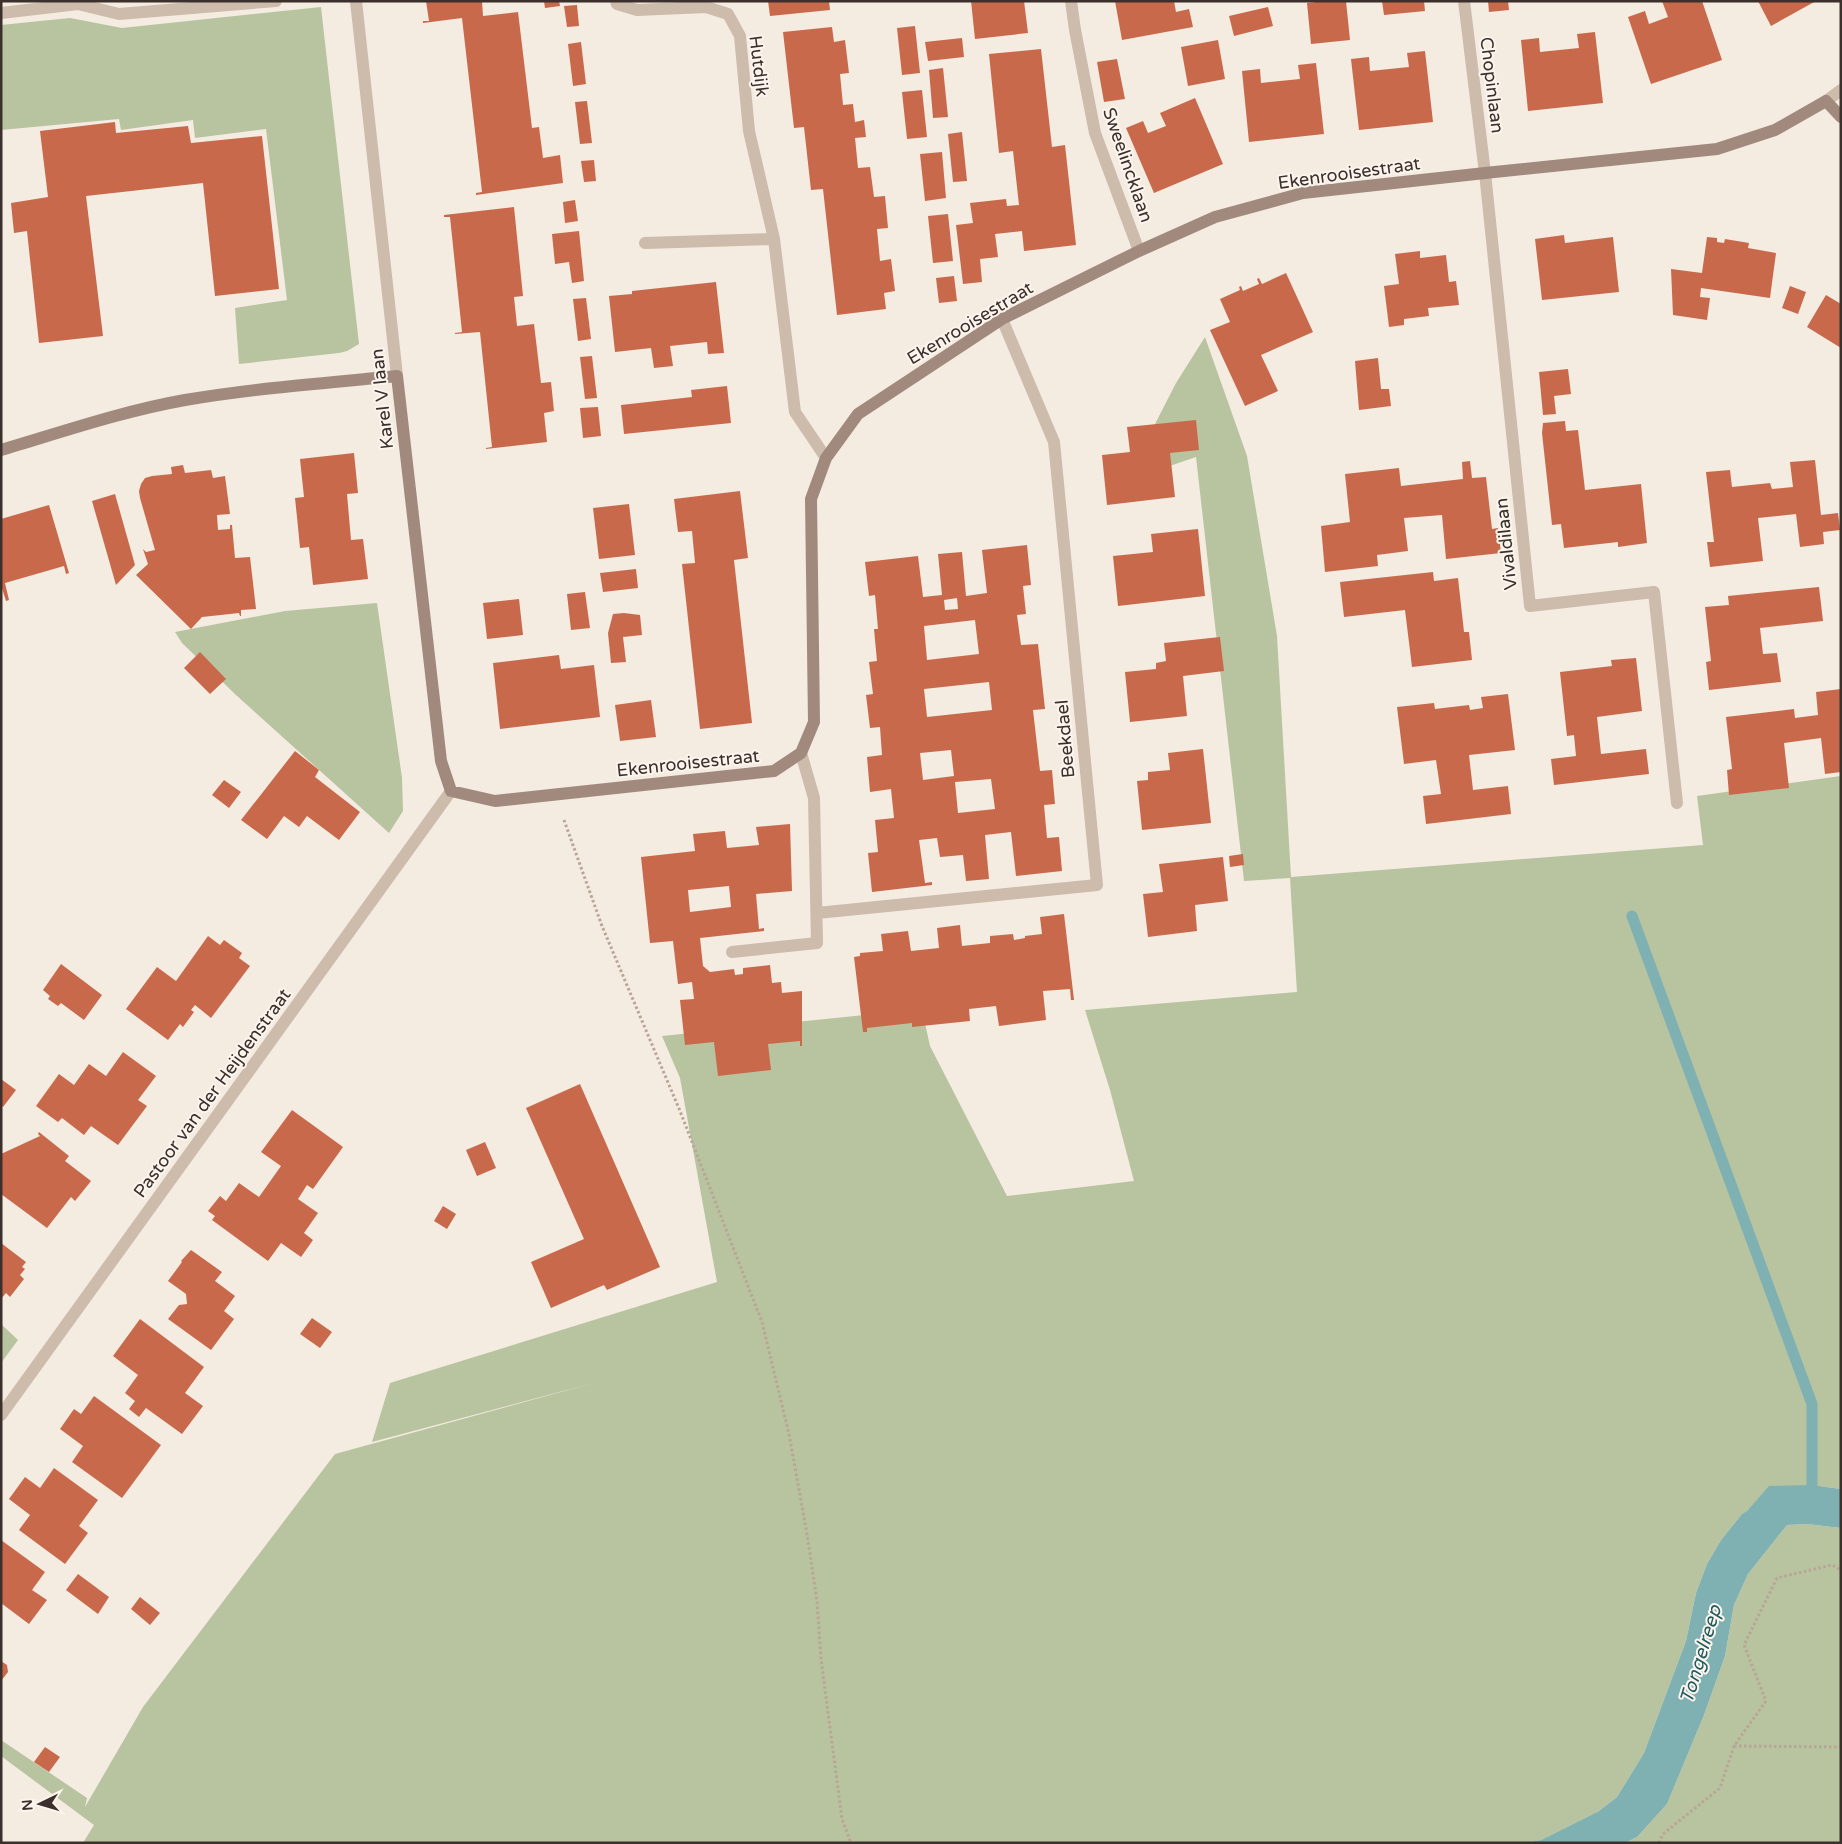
<svg xmlns="http://www.w3.org/2000/svg" width="1842" height="1844" viewBox="0 0 1842 1844" font-family="'Varela Round',sans-serif">
  <style>
    .green { fill: #b8c4a0 }
    .water { fill: #7fb0b2 }
    .lines { fill: none; stroke-linecap: round; stroke-linejoin: round }
    .stream { stroke: #7fb0b2; stroke-width: 11 }
    .building { fill: #c8694b; fill-rule: evenodd }
    .path { stroke: #b9a596; stroke-width: 3; stroke-dasharray: 2.5 2.5; stroke-linecap: butt }
    .lane { stroke: #cdbbac; stroke-width: 12 }
    .street { stroke: #cdbbac; stroke-width: 12 }
    .secondary { stroke: #a18a7d; stroke-width: 12 }
    .labels { text-anchor: middle; stroke-width: 4; stroke-linejoin: round; paint-order: stroke }
    .street-label { font-size: 18px; fill: #3b302b; stroke: #fbf5ee }
    .water-label { font-size: 19px; font-style: italic; fill: #1f5a5e; stroke: #fbf5ee }
  </style>
  <rect width="100%" height="100%" fill="#f4ebe1"/>
  <path class="green" d="M 321,7 L 359,344 L 347,351 L 339,353 L 239,364 L 235,308 L 287,300 L 266,129 L 195,138 L 193,120 L 121,130 L 119,119 L 1,130 L 1,25 L 70,18 L 122,28 Z
    M 1205,337 L 1247,456 L 1277,636 L 1291,877 L 1703,845 L 1697,796 L 1841,776 L 1841,1489 L 1812,1485 L 1748,1510 L 1742,1514 L 1721,1540 L 1707,1564 L 1696,1593 L 1686,1641 L 1644,1753 L 1617,1797 L 1599,1811 L 1541,1840 L 1525,1843 L 83,1843 L 94,1825 L 1,1756 L 1,1740 L 87,1798 L 85,1807 L 143,1707 L 335,1454 L 597,1382 L 372,1442 L 390,1383 L 717,1282 L 680,1078 L 662,1036 L 922,1009 L 930,1046 L 1007,1196 L 1134,1181 L 1110,1090 L 1085,1010 L 1297,992 L 1290,878 L 1244,881 L 1196,457 L 1155,471 L 1154,426 L 1176,383 Z
    M 377,603 L 402,778 L 403,811 L 389,833 L 236,695 L 182,643 L 175,632 L 285,611 Z
    M 1,1324 L 18,1340 L 1,1363 Z
    M 1807,1524 L 1841,1528 L 1841,1843 L 1625,1843 L 1637,1837 L 1667,1804 L 1704,1715 L 1725,1656 L 1734,1605 L 1748,1574 L 1787,1525 Z"/>
  <path class="water" d="M 1812,1485 L 1841,1489 L 1841,1528 L 1807,1524 L 1787,1525 L 1748,1574 L 1734,1605 L 1725,1656 L 1704,1715 L 1667,1804 L 1637,1837 L 1625,1843 L 1525,1843 L 1541,1840 L 1599,1811 L 1617,1797 L 1644,1753 L 1686,1641 L 1696,1593 L 1707,1564 L 1721,1540 L 1742,1514 L 1748,1510 L 1769,1486 Z"/>
  <g class="lines">
    <path class="stream" d="M 1632,916 L 1812,1404 L 1812,1485"/>
  </g>
  <path class="building" d="M 426,1 L 482,1 L 483,16 L 518,12 L 532,128 L 539,127 L 543,158 L 560,155 L 563,183 L 476,195 L 476,193 L 482,192 L 462,18 L 423,23 L 423,21 L 429,21 Z
    M 544,1 L 559,1 L 560,6 L 545,8 Z
    M 768,1 L 829,1 L 830,10 L 770,16 Z
    M 971,1 L 1024,1 L 1028,33 L 975,39 Z
    M 1115,1 L 1174,1 L 1176,12 L 1189,9 L 1193,27 L 1122,40 Z
    M 1325,1 L 1346,1 L 1350,40 L 1311,44 L 1307,3 Z
    M 1382,1 L 1424,1 L 1425,11 L 1384,15 Z
    M 1488,1 L 1508,1 L 1509,10 L 1489,12 Z
    M 1662,1 L 1702,1 L 1722,60 L 1651,84 L 1628,17 L 1645,11 L 1649,24 L 1668,17 Z
    M 1758,1 L 1816,1 L 1771,26 Z
    M 577,5 L 579,26 L 567,27 L 564,6 Z
    M 1268,7 L 1273,26 L 1234,36 L 1229,16 Z
    M 915,26 L 920,73 L 902,75 L 897,28 Z
    M 832,27 L 834,42 L 845,40 L 849,73 L 840,74 L 843,105 L 853,104 L 855,122 L 864,120 L 866,137 L 855,138 L 858,168 L 870,167 L 874,197 L 885,196 L 888,228 L 877,229 L 880,261 L 891,259 L 895,291 L 884,293 L 886,309 L 837,315 L 823,189 L 811,190 L 804,127 L 794,128 L 783,32 Z
    M 1595,32 L 1603,103 L 1528,111 L 1521,40 L 1539,38 L 1540,52 L 1579,48 L 1577,34 Z
    M 962,38 L 964,57 L 928,61 L 925,42 Z
    M 1218,40 L 1225,79 L 1188,86 L 1181,47 Z
    M 581,42 L 586,84 L 573,86 L 568,44 Z
    M 1041,49 L 1052,147 L 1065,145 L 1076,245 L 1024,251 L 1022,231 L 995,234 L 998,257 L 980,259 L 982,282 L 963,284 L 956,225 L 973,223 L 970,203 L 1006,199 L 1007,206 L 1019,205 L 1013,151 L 999,153 L 989,54 Z
    M 1425,51 L 1433,122 L 1359,130 L 1351,59 L 1369,57 L 1370,71 L 1409,67 L 1407,53 Z
    M 1117,59 L 1125,99 L 1104,102 L 1097,62 Z
    M 1316,63 L 1324,134 L 1249,142 L 1242,71 L 1260,69 L 1261,83 L 1300,79 L 1298,65 Z
    M 943,68 L 948,117 L 933,118 L 929,70 Z
    M 922,90 L 927,137 L 907,139 L 902,92 Z
    M 1195,98 L 1223,164 L 1154,193 L 1126,128 L 1143,121 L 1148,133 L 1166,126 L 1160,113 Z
    M 587,101 L 592,143 L 580,144 L 575,102 Z
    M 115,122 L 116,133 L 188,126 L 191,143 L 262,136 L 279,289 L 215,296 L 203,183 L 86,196 L 103,336 L 39,343 L 27,231 L 14,233 L 11,203 L 48,197 L 40,131 Z
    M 962,132 L 967,181 L 953,182 L 948,134 Z
    M 942,152 L 946,198 L 925,201 L 920,154 Z
    M 594,160 L 596,181 L 584,182 L 581,161 Z
    M 575,200 L 578,221 L 565,223 L 563,202 Z
    M 514,207 L 523,296 L 514,297 L 517,326 L 534,324 L 541,383 L 551,382 L 554,411 L 544,413 L 547,442 L 486,449 L 486,448 L 492,447 L 480,332 L 455,334 L 455,333 L 462,332 L 450,217 L 444,217 L 444,215 Z
    M 948,214 L 953,261 L 933,263 L 928,216 Z
    M 579,231 L 584,281 L 572,283 L 569,262 L 555,264 L 552,234 Z
    M 1564,235 L 1565,243 L 1613,237 L 1619,292 L 1542,300 L 1535,239 Z
    M 1707,237 L 1717,238 L 1717,242 L 1724,243 L 1725,239 L 1749,243 L 1748,248 L 1776,253 L 1770,298 L 1701,288 L 1700,297 L 1710,298 L 1707,320 L 1673,315 L 1671,269 L 1702,273 Z
    M 1420,251 L 1420,258 L 1446,255 L 1449,282 L 1456,281 L 1459,305 L 1428,308 L 1429,316 L 1404,319 L 1404,325 L 1389,327 L 1384,286 L 1399,284 L 1395,254 Z
    M 1286,273 L 1313,332 L 1261,355 L 1278,391 L 1245,406 L 1210,330 L 1230,322 L 1220,299 L 1240,290 L 1239,287 L 1241,286 L 1243,291 L 1259,284 L 1257,279 L 1259,278 L 1262,284 Z
    M 954,276 L 957,301 L 939,303 L 936,278 Z
    M 716,282 L 724,353 L 708,354 L 707,342 L 670,346 L 673,366 L 654,368 L 651,348 L 615,352 L 609,296 L 632,294 L 632,291 Z
    M 1790,286 L 1806,292 L 1798,314 L 1782,308 Z
    M 1826,295 L 1841,304 L 1841,348 L 1807,327 Z
    M 586,298 L 591,339 L 578,341 L 573,299 Z
    M 592,356 L 597,398 L 585,399 L 580,357 Z
    M 1378,358 L 1381,389 L 1389,389 L 1391,406 L 1359,410 L 1355,361 Z
    M 1568,369 L 1571,394 L 1554,396 L 1556,414 L 1543,415 L 1539,372 Z
    M 727,386 L 731,423 L 624,434 L 621,405 L 692,397 L 691,390 Z
    M 598,407 L 601,436 L 583,438 L 580,408 Z
    M 1196,420 L 1199,450 L 1170,453 L 1175,497 L 1107,505 L 1102,455 L 1130,452 L 1127,427 Z
    M 1565,421 L 1566,431 L 1578,430 L 1585,490 L 1641,484 L 1647,543 L 1618,547 L 1618,542 L 1564,548 L 1561,524 L 1552,525 L 1542,433 L 1543,423 Z
    M 354,453 L 358,493 L 347,494 L 351,540 L 363,539 L 368,579 L 313,585 L 309,547 L 300,548 L 298,527 L 295,498 L 304,497 L 300,459 Z
    M 1815,460 L 1821,515 L 1838,513 L 1840,530 L 1823,532 L 1824,544 L 1800,547 L 1796,514 L 1758,518 L 1763,561 L 1710,567 L 1707,542 L 1714,542 L 1706,472 L 1730,470 L 1732,487 L 1770,483 L 1772,489 L 1793,487 L 1790,462 Z
    M 1470,461 L 1472,478 L 1486,477 L 1492,529 L 1498,528 L 1501,553 L 1446,559 L 1442,515 L 1404,518 L 1408,551 L 1377,555 L 1378,566 L 1325,572 L 1321,526 L 1350,522 L 1345,474 L 1399,468 L 1401,486 L 1463,479 L 1462,462 Z
    M 183,465 L 185,473 L 211,470 L 213,478 L 225,476 L 230,514 L 217,515 L 218,530 L 230,529 L 230,525 L 232,525 L 235,558 L 250,557 L 256,609 L 241,610 L 241,616 L 240,616 L 239,613 L 202,617 L 191,629 L 136,575 L 148,564 L 143,549 L 146,552 L 155,550 L 140,498 L 139,491 L 141,484 L 145,478 L 152,476 L 172,474 L 171,467 Z
    M 740,491 L 748,558 L 734,560 L 752,723 L 700,729 L 682,564 L 695,563 L 692,531 L 678,532 L 674,499 Z
    M 115,494 L 135,565 L 116,585 L 92,501 Z
    M 629,504 L 635,555 L 599,559 L 593,508 Z
    M 49,505 L 69,573 L 66,574 L 64,566 L 5,583 L 9,600 L 6,601 L 1,585 L 1,519 Z
    M 1198,529 L 1205,596 L 1118,606 L 1113,556 L 1153,552 L 1151,534 Z
    M 1027,545 L 1031,585 L 1023,586 L 1026,614 L 1017,615 L 1021,645 L 1038,644 L 1045,709 L 1033,710 L 1040,771 L 1052,770 L 1055,804 L 1044,805 L 1047,838 L 1059,837 L 1062,871 L 1016,876 L 1011,832 L 985,835 L 989,879 L 966,881 L 963,855 L 940,857 L 937,838 L 919,840 L 925,883 L 932,882 L 932,885 L 872,892 L 868,853 L 878,852 L 875,820 L 894,818 L 891,789 L 870,792 L 867,757 L 882,755 L 880,727 L 870,728 L 866,695 L 873,694 L 869,662 L 877,661 L 874,629 L 878,629 L 875,595 L 869,596 L 865,562 L 918,556 L 923,597 L 942,595 L 938,554 L 962,552 L 966,596 L 987,593 L 982,550 ZM 957,598 L 958,609 L 945,610 L 944,600 ZM 975,620 L 979,654 L 927,660 L 924,626 ZM 989,682 L 992,710 L 927,717 L 924,689 ZM 951,750 L 954,776 L 923,780 L 920,753 ZM 991,779 L 995,809 L 958,813 L 955,782 Z
    M 636,569 L 638,588 L 603,592 L 600,573 Z
    M 1433,572 L 1434,581 L 1458,578 L 1464,632 L 1469,632 L 1472,660 L 1412,667 L 1405,610 L 1344,617 L 1340,582 Z
    M 1819,587 L 1823,621 L 1760,628 L 1763,654 L 1777,653 L 1781,682 L 1709,690 L 1706,662 L 1711,661 L 1705,607 L 1729,605 L 1728,596 Z
    M 585,592 L 590,628 L 571,630 L 567,594 Z
    M 519,599 L 523,635 L 487,639 L 483,603 Z
    M 624,613 L 640,615 L 642,635 L 623,637 L 626,662 L 611,663 L 608,633 L 613,614 Z
    M 1220,637 L 1224,671 L 1183,676 L 1187,716 L 1130,722 L 1125,672 L 1156,669 L 1156,663 L 1166,661 L 1164,643 Z
    M 200,652 L 226,679 L 210,694 L 184,668 Z
    M 559,655 L 561,669 L 594,665 L 600,717 L 500,729 L 493,663 Z
    M 1636,658 L 1642,711 L 1597,717 L 1601,754 L 1646,749 L 1649,774 L 1554,785 L 1551,759 L 1576,756 L 1574,735 L 1567,736 L 1560,672 L 1612,666 L 1611,660 Z
    M 1841,689 L 1841,772 L 1825,774 L 1821,738 L 1784,743 L 1789,788 L 1729,795 L 1727,770 L 1732,769 L 1726,717 L 1794,709 L 1795,718 L 1818,715 L 1816,692 Z
    M 1508,694 L 1515,750 L 1469,755 L 1473,790 L 1508,786 L 1511,814 L 1426,824 L 1423,796 L 1441,794 L 1436,760 L 1404,764 L 1397,707 L 1434,703 L 1435,709 L 1469,705 L 1470,710 L 1483,708 L 1481,697 Z
    M 651,700 L 656,737 L 620,741 L 615,705 Z
    M 1203,749 L 1211,823 L 1142,830 L 1137,781 L 1148,780 L 1148,772 L 1170,770 L 1168,753 Z
    M 295,751 L 319,770 L 315,777 L 360,812 L 339,840 L 307,816 L 299,827 L 284,816 L 267,839 L 241,820 Z
    M 224,780 L 241,792 L 229,808 L 212,795 Z
    M 790,824 L 792,891 L 756,894 L 759,929 L 764,928 L 764,931 L 700,938 L 703,966 L 710,972 L 734,969 L 735,975 L 743,974 L 743,968 L 770,965 L 772,983 L 781,982 L 782,993 L 802,991 L 802,1046 L 800,1046 L 800,1041 L 768,1044 L 771,1070 L 718,1076 L 714,1042 L 685,1045 L 680,1000 L 694,999 L 692,982 L 678,984 L 673,941 L 650,943 L 641,857 L 695,851 L 693,834 L 725,831 L 727,848 L 759,845 L 756,827 ZM 729,886 L 731,907 L 690,912 L 688,890 Z
    M 1243,854 L 1244,865 L 1230,867 L 1229,856 Z
    M 1223,857 L 1228,901 L 1195,905 L 1197,931 L 1148,937 L 1143,894 L 1163,892 L 1159,864 Z
    M 1064,914 L 1074,1000 L 1071,1000 L 1070,989 L 1043,991 L 1046,1020 L 999,1026 L 996,1006 L 969,1009 L 970,1021 L 912,1027 L 912,1023 L 867,1028 L 867,1032 L 863,1032 L 854,957 L 860,956 L 860,953 L 883,951 L 881,934 L 908,931 L 911,951 L 939,948 L 937,928 L 960,925 L 962,946 L 990,943 L 990,936 L 1013,934 L 1014,940 L 1025,938 L 1025,936 L 1042,934 L 1040,917 Z
    M 208,936 L 220,945 L 224,940 L 242,953 L 239,958 L 250,966 L 211,1018 L 195,1005 L 191,1010 L 194,1012 L 183,1027 L 180,1024 L 168,1040 L 126,1009 L 157,967 L 176,981 Z
    M 61,964 L 102,995 L 84,1020 L 61,1003 L 58,1006 L 48,999 L 50,996 L 43,990 Z
    M 123,1052 L 156,1076 L 138,1100 L 147,1106 L 118,1145 L 91,1126 L 84,1135 L 62,1118 L 58,1122 L 36,1106 L 59,1074 L 74,1085 L 89,1064 L 106,1076 Z
    M 1,1079 L 16,1090 L 3,1107 L 1,1105 Z
    M 580,1084 L 660,1267 L 607,1290 L 604,1285 L 551,1308 L 531,1262 L 584,1239 L 526,1108 Z
    M 292,1110 L 343,1147 L 313,1189 L 307,1185 L 298,1199 L 318,1213 L 304,1233 L 313,1240 L 301,1257 L 281,1243 L 268,1261 L 212,1220 L 215,1216 L 208,1211 L 220,1196 L 226,1201 L 239,1183 L 259,1197 L 281,1166 L 261,1152 Z
    M 39,1132 L 69,1156 L 65,1161 L 91,1181 L 75,1201 L 71,1197 L 47,1228 L 1,1194 L 1,1154 L 40,1136 L 38,1134 Z
    M 485,1142 L 496,1168 L 477,1176 L 466,1150 Z
    M 443,1206 L 456,1214 L 447,1229 L 434,1221 Z
    M 1,1243 L 26,1262 L 22,1267 L 25,1269 L 20,1275 L 24,1279 L 10,1297 L 6,1293 L 1,1299 Z
    M 191,1250 L 222,1272 L 215,1281 L 235,1296 L 224,1311 L 234,1319 L 211,1350 L 168,1319 L 179,1305 L 187,1304 L 186,1294 L 168,1281 L 182,1262 L 181,1261 Z
    M 312,1318 L 332,1332 L 320,1348 L 300,1334 Z
    M 140,1319 L 204,1367 L 185,1393 L 203,1406 L 182,1434 L 146,1408 L 139,1417 L 129,1409 L 135,1401 L 125,1393 L 138,1375 L 113,1356 Z
    M 94,1396 L 161,1445 L 122,1498 L 72,1462 L 83,1446 L 60,1429 L 74,1409 L 81,1414 Z
    M 54,1468 L 98,1500 L 79,1526 L 88,1533 L 65,1564 L 19,1530 L 30,1515 L 9,1499 L 25,1477 L 40,1488 Z
    M 1,1540 L 45,1572 L 32,1590 L 47,1600 L 29,1624 L 1,1603 Z
    M 78,1574 L 109,1597 L 98,1614 L 66,1590 Z
    M 140,1597 L 160,1613 L 150,1625 L 131,1609 Z
    M 1,1661 L 7,1665 L 8,1672 L 1,1681 Z
    M 45,1747 L 60,1757 L 49,1772 L 34,1762 Z"/>
  <g class="lines">
    <path class="path" d="M 564,820 L 602,926 L 680,1111 L 762,1322 L 789,1434 L 807,1534 L 817,1601 L 821,1659 L 837,1781 L 842,1819 L 851,1843
      M 1734,1746 L 1841,1747
      M 1659,1843 L 1663,1834 L 1720,1788 L 1734,1746 L 1766,1701 L 1744,1645 L 1777,1578 L 1832,1565 L 1841,1570"/>
    <path class="lane" d="M 1,13 L 78,4 L 119,14 L 276,1"/>
    <path class="street" d="M 356,1 L 397,376
      M 616,1 L 617,4 L 637,10 L 706,7 L 728,14 L 740,36 L 749,131 L 774,239 L 795,412 L 826,458
      M 1071,1 L 1075,30 L 1095,133 L 1139,251
      M 1464,1 L 1485,173 L 1530,606 L 1654,592 L 1677,803
      M 1826,101 L 1841,90
      M 645,243 L 774,239
      M 817,913 L 1097,885 L 1054,442 L 1002,319
      M 732,952 L 817,943 L 814,798 L 801,753
      M 1,1415 L 451,791"/>
    <path class="secondary" d="M 1,450 C 62,432 123,411 185,400 C 255,388 327,383 397,376 L 441,761 L 451,791 L 495,801 L 774,771 L 801,753 L 814,722 L 811,499 L 826,458 L 858,414 L 1002,319 L 1139,251 L 1215,217 L 1303,193 L 1485,173 L 1717,149 L 1775,130 L 1826,101 L 1841,117"/>
  </g>
  <g class="labels">
    <g class="street-label">
      <text transform="translate(759 66) rotate(83)" y="6">Hutdijk</text>
      <text transform="translate(1492 85) rotate(83)" y="6">Chopinlaan</text>
      <text transform="translate(1128 165) rotate(71)" y="6">Sweelincklaan</text>
      <text transform="translate(1349 173) rotate(-8)" y="6">Ekenrooisestraat</text>
      <text transform="translate(970 323) rotate(-31)" y="6">Ekenrooisestraat</text>
      <text transform="translate(382 399) rotate(-96)" y="6">Karel V laan</text>
      <text transform="translate(1506 544) rotate(-96)" y="6">Vivaldilaan</text>
      <text transform="translate(1065 739) rotate(-95)" y="6">Beekdael</text>
      <text transform="translate(688 763) rotate(-6)" y="6">Ekenrooisestraat</text>
      <text transform="translate(212 1093) rotate(-54)" y="6">Pastoor van der Heijdenstraat</text>
    </g>
    <g class="water-label">
      <text transform="translate(1700 1654) rotate(-73)" y="7">Tongelreep</text>
    </g>
  </g>
  <rect width="1842" height="1844" fill="none" stroke="#3b302b" stroke-width="5"/>
  <g transform="translate(40 1804) rotate(265)" stroke="#fbf5ee" stroke-width="4" paint-order="stroke">
  <path d="M0-4L9 19L0 12L-9 19Z" fill="#3b302b"/>
  <text y="-8" font-size="14" font-weight="bold" text-anchor="middle" fill="#3b302b">N</text>
  </g>
</svg>
